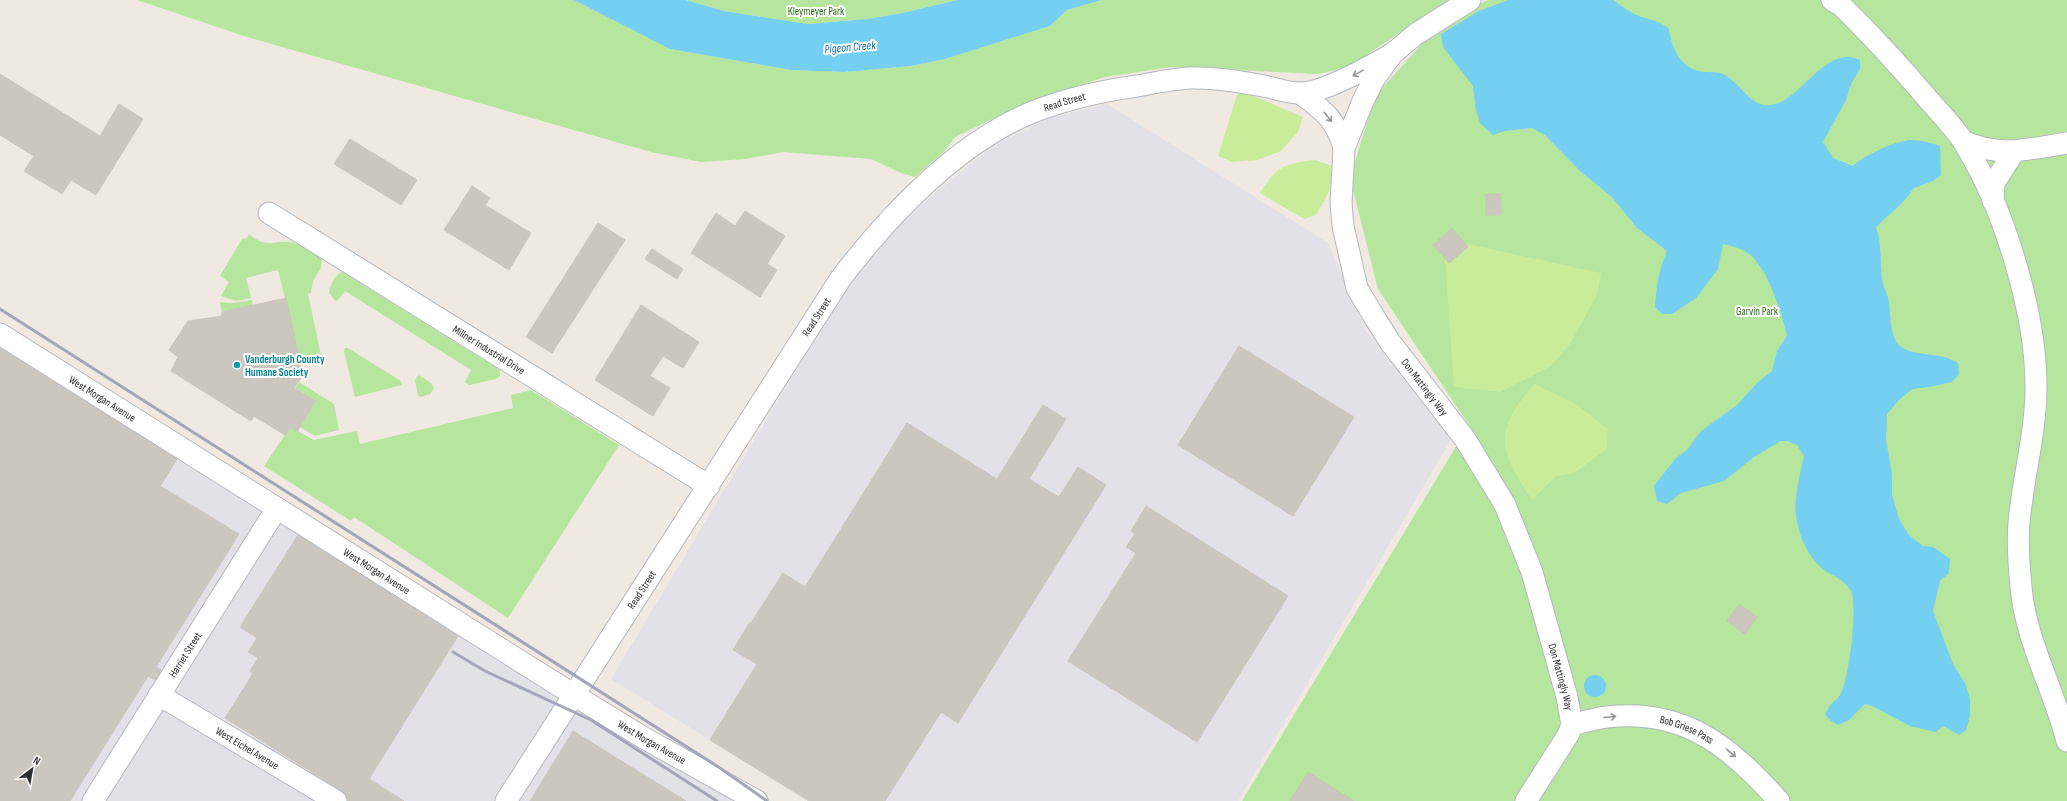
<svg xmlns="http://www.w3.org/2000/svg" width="2067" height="801" viewBox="0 0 2067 801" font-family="'Sofia Sans Condensed',sans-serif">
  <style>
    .industrial { fill: #e3e1e8 }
    .green { fill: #b6e59e }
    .pitch { fill: #c9ec9a }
    .water { fill: #75cff0 }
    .building { fill: #cbc7bf; stroke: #cbc5ba }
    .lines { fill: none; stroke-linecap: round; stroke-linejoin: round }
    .minor-casing { stroke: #b4b7c1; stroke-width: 23 }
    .minor { stroke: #fff; stroke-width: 21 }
    .rail { stroke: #a3a6b8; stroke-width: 3 }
    .oneway { stroke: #969696 }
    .culture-dot { fill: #0f9aa8; stroke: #fff; stroke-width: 1.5 }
    .labels { text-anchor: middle; stroke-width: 4; stroke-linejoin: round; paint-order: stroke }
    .park-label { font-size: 11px; fill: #2c6e1b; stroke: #fff }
    .street-label { font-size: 11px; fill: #2e2e2e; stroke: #fff }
    .culture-label { font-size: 11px; font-weight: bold; fill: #0d838f; stroke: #fff; text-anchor: start }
    .water-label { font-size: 12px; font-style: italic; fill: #0d6fa3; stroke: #fff }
  </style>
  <rect width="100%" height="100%" fill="#efe9e1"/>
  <path class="industrial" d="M 1107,104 L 1328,243 L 1366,331 L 1452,438 L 1238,801 L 809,801 L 611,679 L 851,279 L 893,227 L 993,146 L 1049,118 Z
    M 0,335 L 758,801 L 0,801 Z"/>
  <path class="green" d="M 137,0 L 574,0 L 671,49 L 791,70 L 844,72 L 911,66 L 945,59 L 1050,26 L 1067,10 L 1102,0 L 1449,0 L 1348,67 L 1318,74 L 1171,67 L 1105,77 L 1028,102 L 955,137 L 944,152 L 915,177 L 901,173 L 871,159 L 784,152 L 745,159 L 701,162 L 651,152 L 247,37 Z
    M 686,0 L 957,0 L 907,12 L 868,19 L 808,24 L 724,11 Z
    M 1488,0 L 2067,0 L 2067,801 L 1242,801 L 1469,425 L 1378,289 L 1350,178 L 1375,96 L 1441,23 Z
    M 249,234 C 269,251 275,238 294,243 C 304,246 313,254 322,259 L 321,268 L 313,281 L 311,293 L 308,294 L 322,360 L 301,364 L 278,270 L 246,278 L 251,298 L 236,301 L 221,296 L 229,282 L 220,276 L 242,239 L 247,238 Z
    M 342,272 L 500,370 L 500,376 L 496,379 L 469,385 L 465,382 L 471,370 L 345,291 L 336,302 L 329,293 C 330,285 335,275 342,272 Z
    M 252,300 L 253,306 L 222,312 L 220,302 L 233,303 Z
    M 345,348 L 348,348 L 401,381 L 402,385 L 355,397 L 344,351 Z
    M 419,375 L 431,383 L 434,388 L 430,394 L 421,397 L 418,395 L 415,380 Z
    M 299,382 L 334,404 L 339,430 L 315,436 L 300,427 L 315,401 L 295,388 Z
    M 531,390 L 619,445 L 508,618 L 354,517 L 351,521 L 264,466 L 290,427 L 314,440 L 357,431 L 360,444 L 513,408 L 511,395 Z"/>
  <path class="pitch" d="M 1244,92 L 1303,117 L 1298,132 L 1281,151 L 1257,160 L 1232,162 L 1218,156 L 1237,95 Z
    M 1315,160 L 1335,167 L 1334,183 L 1316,215 L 1304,219 L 1260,193 C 1275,167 1286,163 1315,160 Z
    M 1467,244 L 1601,273 L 1597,295 L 1570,344 L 1551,366 L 1500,392 L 1454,387 L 1445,260 Z
    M 1535,384 L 1576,404 L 1608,429 L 1607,449 L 1574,473 L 1556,476 L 1532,500 C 1499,451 1492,430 1535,384 Z"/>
  <path class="water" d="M 574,0 L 686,0 L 724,11 L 808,24 L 868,19 L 907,12 L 957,0 L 1102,0 L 1067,10 L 1050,26 L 945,59 L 911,66 L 844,72 L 791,70 L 670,49 Z
    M 1508,0 L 1614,0 C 1622,7 1631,13 1641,17 C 1652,20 1660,21 1669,29 C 1671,46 1680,67 1699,71 C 1706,73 1716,71 1723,74 C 1745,85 1751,115 1781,102 C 1805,91 1829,45 1860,60 L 1860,69 L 1851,84 L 1846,100 L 1823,142 L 1833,158 L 1853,166 C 1863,156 1895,141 1910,140 C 1920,140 1930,142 1940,146 L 1941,175 L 1933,181 L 1914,188 L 1904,201 L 1876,227 C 1882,244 1880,261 1882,279 C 1883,287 1888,294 1889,302 C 1891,315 1889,336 1900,346 C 1909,354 1932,354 1944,357 C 1949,358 1954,361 1958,363 L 1959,374 L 1952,382 L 1930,387 L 1912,389 L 1900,399 L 1887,414 L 1886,439 L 1892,475 L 1892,495 L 1899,519 L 1909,535 L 1923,546 L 1933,547 L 1950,559 L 1949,573 L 1940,581 L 1933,611 L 1953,664 L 1966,685 L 1970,699 L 1970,716 L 1966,730 L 1959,735 L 1943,726 L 1936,732 L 1910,726 L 1874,707 L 1865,704 L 1849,720 L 1838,725 L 1830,720 L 1825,714 C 1827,711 1829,706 1831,704 C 1834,701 1838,699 1840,695 C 1849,681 1858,606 1851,591 C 1844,579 1834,577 1823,569 C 1804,554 1793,522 1796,498 C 1797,484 1801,470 1804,456 L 1797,445 L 1787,441 L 1781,441 L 1754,457 L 1724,481 L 1681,493 L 1667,504 L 1657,501 L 1654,486 L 1676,458 L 1688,449 L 1701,431 L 1737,405 L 1757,383 L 1772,371 L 1777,351 L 1787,336 C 1782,314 1768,268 1749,254 C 1741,248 1732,246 1723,244 L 1718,269 L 1696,298 L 1672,314 L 1662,314 L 1655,307 C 1656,288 1659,269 1667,251 L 1637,228 L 1612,197 L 1580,171 L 1545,135 L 1532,128 L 1504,131 L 1493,135 L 1480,123 L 1476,110 L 1473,86 L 1443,47 L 1441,34 L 1479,11 Z
    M1584 686a11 11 0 1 1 22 0a11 11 0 1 1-22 0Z"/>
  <path class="building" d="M 0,74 L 100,136 L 119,104 L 143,119 L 96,195 L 71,180 L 62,194 L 24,171 L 34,156 L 0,135 Z
    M 350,139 L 417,180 L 401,205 L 334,164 Z
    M 472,186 L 490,198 L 485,205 L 531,233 L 509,270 L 444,230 Z
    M 1486,194 L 1501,194 L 1501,215 L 1486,215 Z
    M 745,211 L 785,236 L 767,264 L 777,270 L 760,297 L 691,253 L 716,213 L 735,226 Z
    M 598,223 L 625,240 L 552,353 L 526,337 Z
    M 1452,228 L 1468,247 L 1449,263 L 1433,245 Z
    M 652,249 L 683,269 L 677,279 L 645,259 Z
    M 286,298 L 303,375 L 294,388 L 315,401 L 297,432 L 290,427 L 285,435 L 254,416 L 251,421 L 171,371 L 178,357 L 169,350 L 188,321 L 222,316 L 222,312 Z
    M 641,305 L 699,342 L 683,368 L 663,356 L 650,376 L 670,388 L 653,416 L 595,380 Z
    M 1239,346 L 1354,417 L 1293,516 L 1178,445 Z
    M 0,348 L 177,459 L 160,486 L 239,534 L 156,667 L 161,670 L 155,680 L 148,676 L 70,801 L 0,801 Z
    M 1043,405 L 1066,419 L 1029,479 L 1059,497 L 1078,467 L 1106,485 L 958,723 L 941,712 L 885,801 L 809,801 L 710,740 L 757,664 L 733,650 L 750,622 L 751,623 L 783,573 L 805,587 L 907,423 L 997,479 Z
    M 1146,506 L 1288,596 L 1197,742 L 1068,661 L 1136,553 L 1126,547 L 1135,534 L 1131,531 Z
    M 298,535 L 458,636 L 369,779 L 404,801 L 348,801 L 346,795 L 342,791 L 225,718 L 248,682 L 253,673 L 250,671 L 258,658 L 248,652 L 257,638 L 240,627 Z
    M 1739,604 L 1757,617 L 1745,634 L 1727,621 Z
    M 573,731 L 686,801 L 530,801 Z
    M 1308,772 L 1354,801 L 1290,801 Z"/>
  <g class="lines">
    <g class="minor-casing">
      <g id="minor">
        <path id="s1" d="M 1470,0 L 1416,34 L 1392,54 L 1374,79 L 1363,101 L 1344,148 L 1341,203 L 1343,226 L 1357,288 L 1373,315 L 1390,342 L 1465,439 L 1505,505 L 1532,572 L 1567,697 L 1572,725 L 1568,735 L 1526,801"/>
        <path d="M 1832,0 L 1842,6 C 1872,36 1900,66 1927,98 C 1939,112 1953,126 1963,141 C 2003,205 2036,311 2036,387 C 2036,433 2023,477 2019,523 C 2017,544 2019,566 2021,587 C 2026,642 2054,689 2067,741"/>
        <path d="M 1300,93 C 1324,111 1335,118 1344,148"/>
        <path d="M 1963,141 C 2000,158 2028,149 2067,143"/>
        <path d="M 1993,201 L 1994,183 L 2014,152"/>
        <path id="s2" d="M 269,213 L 709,486"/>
        <path id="s3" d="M 0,334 L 574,695 L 644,738 L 757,801"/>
        <path id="s4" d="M 159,695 L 336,801"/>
        <path id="s5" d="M 1572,725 C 1583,722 1596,718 1607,717 C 1685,708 1730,747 1779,801"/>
        <path id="s6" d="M 93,801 L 277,508"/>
        <path id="s7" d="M 506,801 L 841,278 C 889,215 958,142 1033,112 C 1066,99 1101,91 1137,86 C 1154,83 1172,79 1190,78 C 1216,77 1243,82 1268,87 C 1278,89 1289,93 1299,93 C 1322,94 1371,66 1392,54"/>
      </g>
    </g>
    <use href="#minor" class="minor"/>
    <path class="rail" d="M 0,309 L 720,768 L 767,801
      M 453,652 L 485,671 L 591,720 L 717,801"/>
  </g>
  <defs><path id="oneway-shaft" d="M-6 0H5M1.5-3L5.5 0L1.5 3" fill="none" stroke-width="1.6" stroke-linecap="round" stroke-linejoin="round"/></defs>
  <g class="oneway">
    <use href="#oneway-shaft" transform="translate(1358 73) rotate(151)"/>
    <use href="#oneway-shaft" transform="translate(1328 117) rotate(52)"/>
    <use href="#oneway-shaft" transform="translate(1610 717) rotate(-5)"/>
    <use href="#oneway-shaft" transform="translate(1731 753) rotate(40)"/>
  </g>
  <circle class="culture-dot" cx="237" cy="365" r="4"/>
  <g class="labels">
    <g class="park-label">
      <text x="816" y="15">Kleymeyer Park</text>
      <text x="1757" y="315">Garvin Park</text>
    </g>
    <g class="street-label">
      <text dy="4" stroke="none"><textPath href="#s7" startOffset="911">Read Street</textPath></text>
      <text dy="4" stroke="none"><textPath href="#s7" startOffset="575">Read Street</textPath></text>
      <text dy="4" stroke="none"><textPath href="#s2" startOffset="259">Millner Industrial Drive</textPath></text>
      <text dy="4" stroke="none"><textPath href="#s1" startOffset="463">Don Mattingly Way</textPath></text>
      <text dy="4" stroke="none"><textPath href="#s3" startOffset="121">West Morgan Avenue</textPath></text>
      <text dy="4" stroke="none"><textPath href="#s3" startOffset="445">West Morgan Avenue</textPath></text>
      <text dy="4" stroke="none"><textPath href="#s7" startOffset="251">Read Street</textPath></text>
      <text dy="4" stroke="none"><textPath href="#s6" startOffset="173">Harriet Street</textPath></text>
      <text dy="4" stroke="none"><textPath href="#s1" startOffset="787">Don Mattingly Way</textPath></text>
      <text dy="4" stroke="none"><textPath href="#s5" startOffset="118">Bob Griese Pass</textPath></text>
      <text dy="4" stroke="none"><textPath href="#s3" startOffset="769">West Morgan Avenue</textPath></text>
      <text dy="4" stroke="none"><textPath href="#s4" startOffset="103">West Eichel Avenue</textPath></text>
    </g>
    <g class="culture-label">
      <text x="245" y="363">Vanderburgh County<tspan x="245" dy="13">Humane Society</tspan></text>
    </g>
    <g class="water-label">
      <text transform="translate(850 47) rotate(-5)" y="4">Pigeon Creek</text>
    </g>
  </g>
  <g transform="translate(32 769) rotate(31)" stroke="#ffffff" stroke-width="3" paint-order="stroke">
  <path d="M0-3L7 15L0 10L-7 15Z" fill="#2e2e2e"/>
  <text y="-6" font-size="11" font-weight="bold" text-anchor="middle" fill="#2e2e2e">N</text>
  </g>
</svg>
